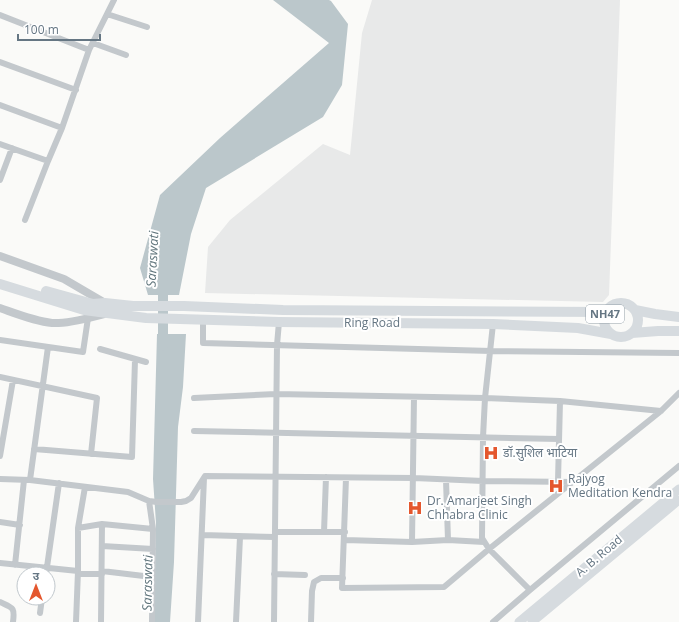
<svg xmlns="http://www.w3.org/2000/svg" width="679" height="622" viewBox="0 0 679 622" font-family="'Open Sans','Noto Sans Devanagari',sans-serif">
  <style>
    .built { fill: #e8e9e9 }
    .water { fill: #bbc7cb }
    .lines { fill: none; stroke-linecap: round; stroke-linejoin: round }
    .river { stroke: #bbc7cb; stroke-width: 10 }
    .minor { stroke: #c3c8cc; stroke-width: 6 }
    .tertiary { stroke: #c3c8cc; stroke-width: 8 }
    .secondary { stroke: #d6dbdf; stroke-width: 9 }
    .trunk { stroke: #d6dbdf; stroke-width: 10 }
    .labels { text-anchor: middle; stroke-width: 4; stroke-linejoin: round; paint-order: stroke }
    .shield { fill: #fff; stroke: #939fa8; stroke-width: 1 }
    .shield-label { font-size: 11px; font-weight: bold; fill: #657683 }
    .street-label { font-size: 12px; fill: #657683; stroke: #fff }
    .poi-label { font-size: 12px; fill: #657683; stroke: #fff; text-anchor: start }
    .water-label { font-size: 13px; font-style: italic; fill: #60757c; stroke: #fff }
  </style>
  <rect width="100%" height="100%" fill="#fafaf8"/>
  <path class="built" d="M 372,0 L 620,0 L 609,295 L 603,302 L 205,293 L 208,247 L 230,220 L 323,144 L 350,155 L 362,33 Z"/>
  <path class="water" d="M 273,0 L 329,0 L 331,1 L 348,24 L 342,85 L 323,117 L 206,188 L 191,234 L 179,295 L 148,295 L 140,268 L 160,195 L 220,138 L 329,43 Z
    M 157,334 L 186,334 L 183,387 L 178,427 L 174,562 L 170,622 L 154,622 L 156,523 L 153,479 Z"/>
  <g class="lines">
    <path class="river" d="M 163,346 L 163,282"/>
    <path class="minor" d="M 107,14 L 147,27
      M 0,15 L 89,50
      M 93,43 L 126,55
      M 0,62 L 76,90
      M 0,105 L 62,128
      M 0,144 L 48,161 L 62,128 L 89,50 L 114,0
      M 0,180 L 12,148
      M 25,220 L 48,161
      M 203,320 L 203,343 L 491,351 L 679,353
      M 493,324 L 485,398 L 483,437 L 482,538 L 489,549 L 530,590
      M 0,340 L 83,352 L 88,318
      M 100,349 L 146,362
      M 0,377 L 97,398 L 91,454
      M 194,398 L 276,394 L 485,398 L 560,401 L 661,411
      M 194,431 L 559,439
      M 34,449 L 132,457 L 135,360
      M 0,456 L 13,380
      M 346,478 L 342,588 L 444,587 L 489,549 L 661,411 L 679,393
      M 0,479 L 30,480 L 128,492 L 149,501 L 157,502 L 181,502 L 186,501 L 191,498 L 205,476 L 414,478 L 483,481 L 574,482
      M 30,480 L 48,347
      M 446,480 L 448,540
      M 558,481 L 560,401
      M 149,501 L 153,529 L 152,622
      M 0,522 L 20,525
      M 78,528 L 102,524 L 153,529
      M 275,532 L 345,532
      M 324,532 L 326,477
      M 202,535 L 274,537
      M 345,540 L 412,542 L 448,540 L 484,542
      M 412,542 L 414,397
      M 102,546 L 153,549
      M 0,563 L 78,571
      M 15,565 L 24,480
      M 102,571 L 152,577
      M 46,574 L 59,483
      M 78,574 L 102,574
      M 274,574 L 305,575
      M 0,602 C 13,608 15,607 13,622
      M 40,613 L 42,598
      M 76,622 L 78,571 L 78,528 L 85,487
      M 101,622 L 102,524
      M 198,622 L 204,478
      M 236,622 L 240,537
      M 274,622 L 277,345 L 279,322
      M 311,622 L 312,591 L 314,582 L 321,578 L 343,578
      M 493,622 L 530,590 L 679,466"/>
    <path class="tertiary" d="M 0,256 L 64,279 L 105,303 L 104,314 C 88,318 68,324 52,323 C 34,321 17,314 0,308"/>
    <path class="secondary" d="M 519,622 L 679,489
      M 532,622 L 679,500"/>
    <path class="trunk" d="M 0,284 L 84,310 L 146,318 L 279,322 L 493,324 L 578,328 L 611,334
      M 46,291 L 93,304 L 105,303 L 133,306 L 184,306 L 283,310 L 605,312
      M604 320a17 17 0 1 1 34 0a17 17 0 1 1-34 0Z
      M 635,310 L 655,314 L 679,317
      M 632,333 L 658,331 L 679,331"/>
  </g>
  <defs>
    <g id="hospital-bare" transform="scale(1.2)"><path d="M-5-5h3v3.5h4V-5h3V5h-3V1.5h-4V5h-3Z" fill="#e4572e" stroke="#fff" stroke-width="2.5" paint-order="stroke"/></g>
  </defs>
  <g fill-rule="evenodd">
    <use href="#hospital-bare" x="491" y="453"/>
    <use href="#hospital-bare" x="556" y="486"/>
    <use href="#hospital-bare" x="415" y="508"/>
  </g>
  <g class="labels">
    <rect class="shield" x="586" y="305" width="38" height="18" rx="3"/>
    <g class="shield-label">
      <text x="605" y="318">NH47</text>
    </g>
    <g class="street-label">
      <text x="372" y="327">Ring Road</text>
      <text transform="translate(599 556) rotate(-40)" y="4">A. B. Road</text>
    </g>
    <g class="poi-label">
      <text x="503" y="457">डॉ.सुशिल भाटिया</text>
      <text x="568" y="483">Rajyog<tspan x="568" dy="14">Meditation Kendra</tspan></text>
      <text x="427" y="505">Dr. Amarjeet Singh<tspan x="427" dy="14">Chhabra Clinic</tspan></text>
    </g>
    <g class="water-label">
      <text transform="translate(152 259) rotate(-87)" y="5">Saraswati</text>
      <text transform="translate(147 583) rotate(-89)" y="5">Saraswati</text>
    </g>
  </g>
  <g transform="translate(36 586)"><circle r="19" fill="#ffffff" stroke="#c1c8cd"/>
  <path d="M0-3L7 15L0 10L-7 15Z" fill="#e4572e"/>
  <text y="-6" font-size="11" font-weight="bold" text-anchor="middle" fill="#657683">उ</text>
  </g>
  <path d="M18 34v6h82v-6" fill="none" stroke="#657683" stroke-width="2"/>
  <text x="24" y="34" font-size="12" fill="#657683" stroke="#ffffff" stroke-width="3" paint-order="stroke">100 m</text>
</svg>
